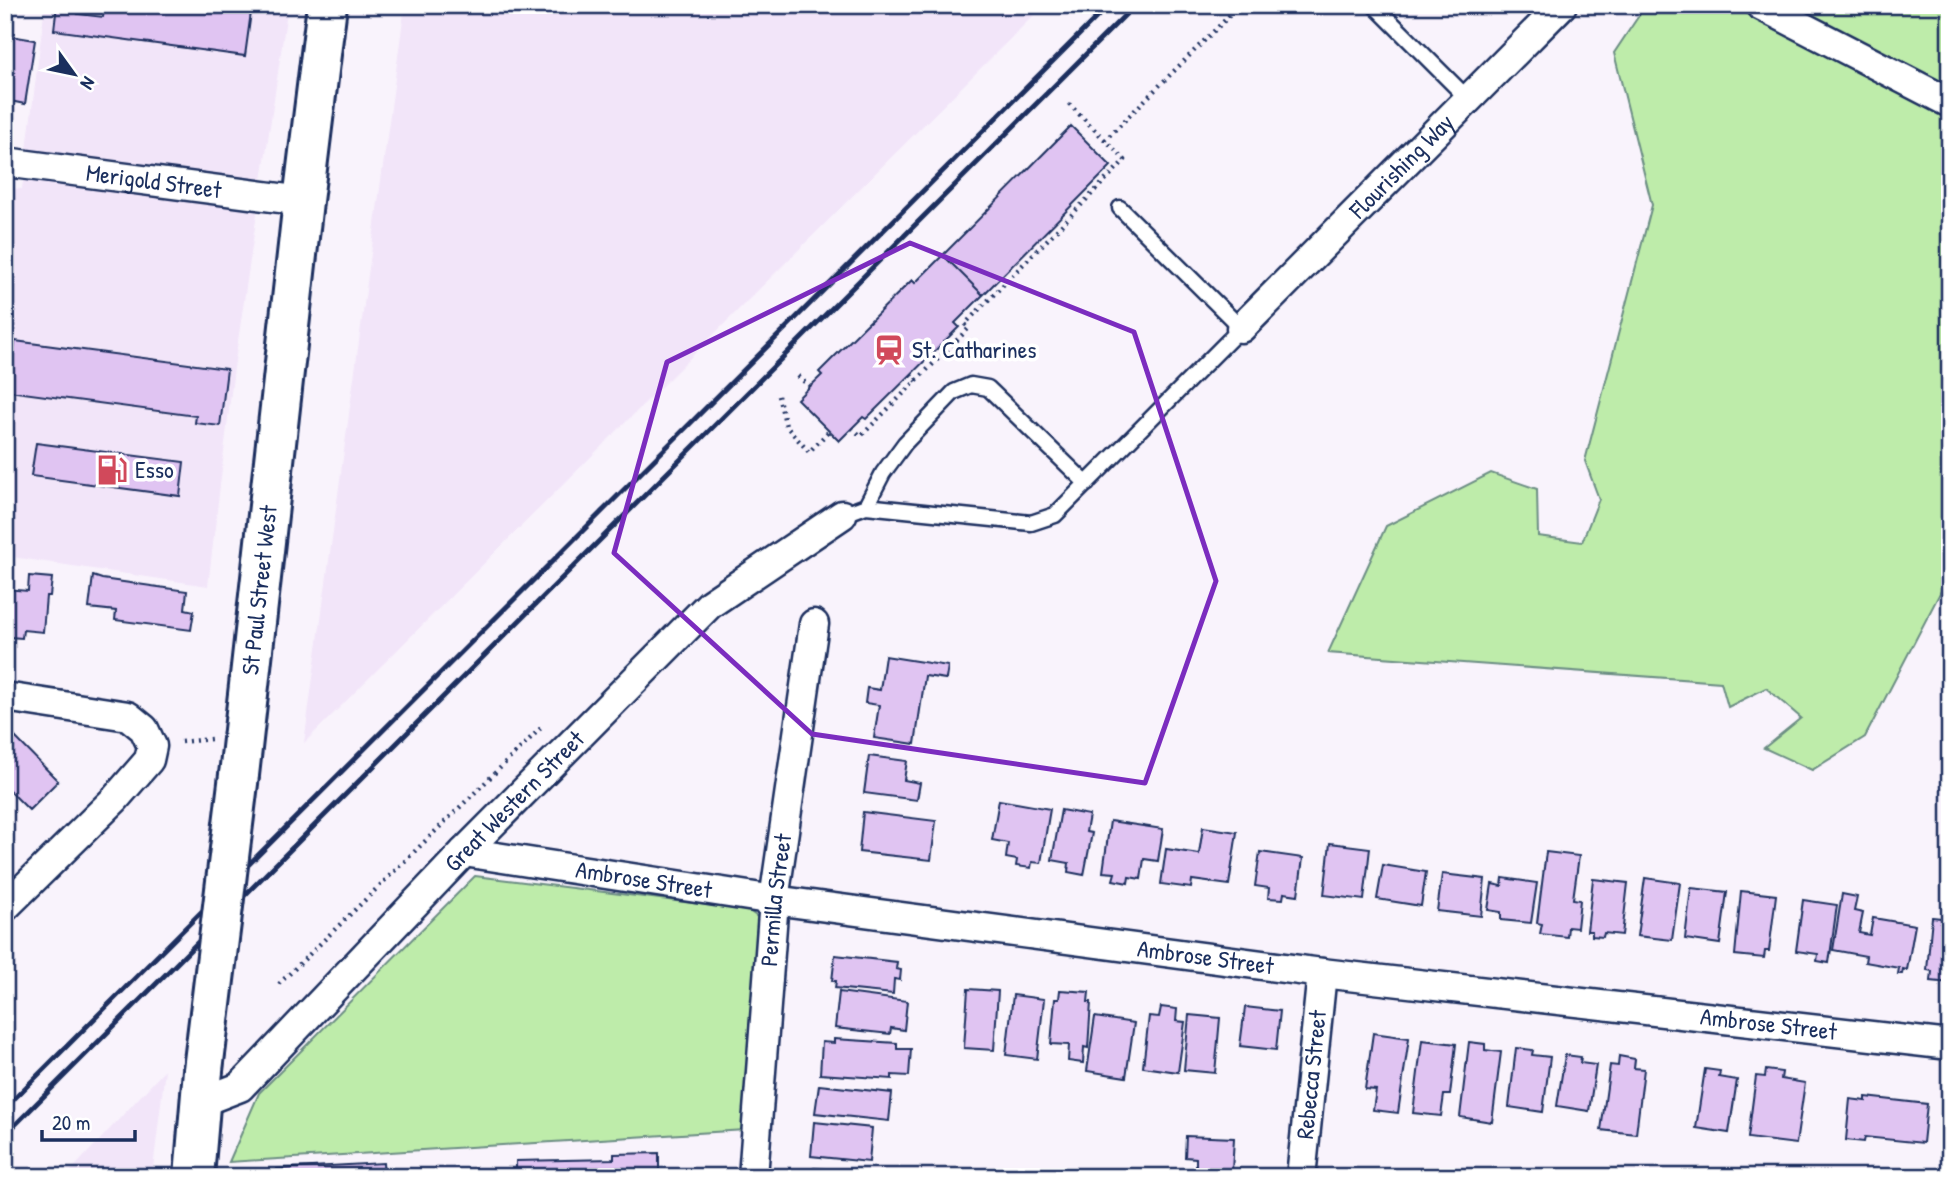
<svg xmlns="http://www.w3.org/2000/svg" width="1955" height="1182" viewBox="0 0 1955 1182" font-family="'Patrick Hand',sans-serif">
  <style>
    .built { fill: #f2e5f9 }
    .green { fill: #beecaa; stroke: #6c8e84; stroke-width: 2 }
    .building { fill: #e0c4f2; stroke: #1b2f5e; stroke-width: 2 }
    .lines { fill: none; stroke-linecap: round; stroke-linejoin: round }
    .service-casing { stroke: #1b2f5e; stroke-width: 19 }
    .minor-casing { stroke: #1b2f5e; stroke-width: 33 }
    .secondary-casing { stroke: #1b2f5e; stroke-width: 44 }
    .path { stroke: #1b2f5e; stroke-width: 4.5; stroke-dasharray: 2 5; stroke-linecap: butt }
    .service { stroke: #fff; stroke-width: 14 }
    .minor { stroke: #fff; stroke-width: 28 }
    .secondary { stroke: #fff; stroke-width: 38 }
    .rail { stroke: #1b2f5e; stroke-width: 5 }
    .secondary-bridge-casing { stroke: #1b2f5e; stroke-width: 44; stroke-linecap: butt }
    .secondary-bridge { stroke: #fff; stroke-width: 38 }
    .marked { fill: none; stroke: #7b2cbf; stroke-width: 5; stroke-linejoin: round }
    .labels { text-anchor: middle; stroke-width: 7; stroke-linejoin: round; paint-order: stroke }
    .street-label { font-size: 24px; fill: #1b2f5e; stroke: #fff }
    .poi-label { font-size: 24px; fill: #1b2f5e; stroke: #fff; text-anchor: start }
  </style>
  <rect width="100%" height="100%" fill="#f9f3fc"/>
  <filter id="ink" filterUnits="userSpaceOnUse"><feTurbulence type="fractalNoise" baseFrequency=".0143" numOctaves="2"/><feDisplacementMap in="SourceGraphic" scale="14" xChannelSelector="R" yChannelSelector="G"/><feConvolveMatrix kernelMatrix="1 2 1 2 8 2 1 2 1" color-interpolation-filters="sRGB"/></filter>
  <g filter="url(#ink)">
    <path class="built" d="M 45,5 L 288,5 L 234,368 L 208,586 L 5,556 L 5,188 L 22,189 Z
      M 405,5 L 1044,5 L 304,743 Z
      M 165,1070 L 152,1177 L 65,1177 Z"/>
    <path class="green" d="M 1646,5 L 1950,5 L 1950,580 L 1943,587 L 1865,737 L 1812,770 L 1764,748 L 1801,718 L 1766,688 L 1728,707 L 1721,682 L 1328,653 L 1386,526 L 1491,473 L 1537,489 L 1538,536 L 1582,542 L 1599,499 L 1585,461 L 1652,205 L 1614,53 Z
      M 475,876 L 748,910 L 760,919 L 745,1130 L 229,1162 L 259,1093 Z"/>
    <path class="building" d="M 57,5 L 80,5 L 78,14 L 103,17 L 105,5 L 252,5 L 245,56 L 54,30 Z
      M 5,35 L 35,40 L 25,104 L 5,100 Z
      M 1071,126 L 1111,166 L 983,295 L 943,255 Z
      M 943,255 L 983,295 L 955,323 L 959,327 L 866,419 L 863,417 L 839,441 L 797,399 L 822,375 L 819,372 L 864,327 L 912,280 L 915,283 Z
      M 15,341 L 227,369 L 220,426 L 195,423 L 196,416 L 8,391 Z
      M 36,443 L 184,462 L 180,496 L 31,476 Z
      M 29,576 L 52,578 L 50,596 L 46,596 L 43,632 L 23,630 L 22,638 L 9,637 L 10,628 L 5,628 L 5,589 L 28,591 Z
      M 93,576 L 102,579 L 187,591 L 185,609 L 194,611 L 191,630 L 115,620 L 116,611 L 89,608 Z
      M 885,656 L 948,666 L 946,679 L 925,676 L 915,744 L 874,738 L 879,705 L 865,703 L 867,688 L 880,690 Z
      M 14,736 L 58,781 L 29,810 L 5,786 L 5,744 Z
      M 869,756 L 907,761 L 904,780 L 920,783 L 917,800 L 864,793 Z
      M 999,800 L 1050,809 L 1041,863 L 1032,862 L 1031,868 L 1016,866 L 1017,860 L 1006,858 L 1008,843 L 992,840 Z
      M 1061,810 L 1089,815 L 1086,832 L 1092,833 L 1084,875 L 1068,872 L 1069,863 L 1052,860 Z
      M 863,812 L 936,821 L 931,860 L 859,852 Z
      M 1110,821 L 1163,829 L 1158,861 L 1144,859 L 1141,879 L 1129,877 L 1128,883 L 1113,880 L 1115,873 L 1103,872 Z
      M 1203,827 L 1237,832 L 1229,885 L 1192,880 L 1191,888 L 1161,884 L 1166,849 L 1199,854 Z
      M 1330,843 L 1370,848 L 1364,900 L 1324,895 Z
      M 1260,852 L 1303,858 L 1298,895 L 1284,893 L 1283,899 L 1268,898 L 1269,888 L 1255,886 Z
      M 1546,852 L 1579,856 L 1573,899 L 1580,900 L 1577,928 L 1568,927 L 1567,937 L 1540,934 L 1542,924 L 1537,923 Z
      M 1383,865 L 1426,872 L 1421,906 L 1377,899 Z
      M 1442,874 L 1485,879 L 1481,916 L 1437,911 Z
      M 1503,878 L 1537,883 L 1531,923 L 1501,920 L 1501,912 L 1488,910 L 1492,884 L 1502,886 Z
      M 1645,878 L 1680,883 L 1672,940 L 1637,936 Z
      M 1593,879 L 1628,883 L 1622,935 L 1604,933 L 1603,937 L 1592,936 L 1592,931 L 1587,931 Z
      M 1691,888 L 1727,892 L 1720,944 L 1685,939 Z
      M 1741,891 L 1776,895 L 1769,951 L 1765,951 L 1764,958 L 1735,955 Z
      M 1842,894 L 1857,897 L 1854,911 L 1863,913 L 1859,933 L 1870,935 L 1873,918 L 1915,925 L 1907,970 L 1903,969 L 1902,974 L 1898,974 L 1899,968 L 1865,962 L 1866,956 L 1833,950 Z
      M 1803,900 L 1837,905 L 1829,963 L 1817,961 L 1818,954 L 1796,951 Z
      M 1932,917 L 1950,919 L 1950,983 L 1931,981 L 1932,971 L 1927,970 Z
      M 835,955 L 897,962 L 896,969 L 901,970 L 900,980 L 894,979 L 893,994 L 835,988 L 836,981 L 832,981 Z
      M 968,989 L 998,991 L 994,1050 L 964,1048 Z
      M 1060,990 L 1089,992 L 1088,1002 L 1091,1002 L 1088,1048 L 1084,1047 L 1083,1063 L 1068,1061 L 1069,1045 L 1051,1044 L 1055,999 L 1059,999 Z
      M 839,992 L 907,1001 L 904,1030 L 891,1028 L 890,1034 L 835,1028 Z
      M 1013,995 L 1044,999 L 1037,1059 L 1006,1055 Z
      M 1161,1007 L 1177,1009 L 1176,1021 L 1185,1022 L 1178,1072 L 1143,1067 L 1149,1016 L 1159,1017 Z
      M 1245,1007 L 1280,1011 L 1276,1050 L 1240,1046 Z
      M 1189,1015 L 1220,1018 L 1215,1073 L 1184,1070 Z
      M 1095,1017 L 1134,1023 L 1126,1077 L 1087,1071 Z
      M 1373,1033 L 1409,1038 L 1398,1113 L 1373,1110 L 1376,1090 L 1365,1089 Z
      M 834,1039 L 897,1043 L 897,1049 L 911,1049 L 909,1076 L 892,1075 L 892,1079 L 820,1074 L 822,1042 L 834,1043 Z
      M 1422,1040 L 1456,1044 L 1450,1095 L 1444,1095 L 1441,1116 L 1413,1113 Z
      M 1469,1042 L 1485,1044 L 1485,1050 L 1501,1052 L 1492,1122 L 1460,1117 Z
      M 1516,1048 L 1533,1050 L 1532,1055 L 1550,1057 L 1543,1112 L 1509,1107 Z
      M 1565,1055 L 1581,1057 L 1580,1063 L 1596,1065 L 1589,1111 L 1557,1106 Z
      M 1619,1056 L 1635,1059 L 1634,1068 L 1644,1069 L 1636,1134 L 1601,1130 L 1610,1065 L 1618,1066 Z
      M 1705,1069 L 1720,1071 L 1719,1077 L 1737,1080 L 1729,1133 L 1696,1128 Z
      M 1766,1070 L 1782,1072 L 1781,1079 L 1805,1083 L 1796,1144 L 1748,1138 L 1756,1076 L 1765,1077 Z
      M 819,1085 L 892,1093 L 889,1121 L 815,1113 Z
      M 1866,1097 L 1927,1104 L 1923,1143 L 1865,1137 L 1864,1142 L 1846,1140 L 1850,1099 L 1866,1101 Z
      M 814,1122 L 872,1128 L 869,1162 L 811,1156 Z
      M 1186,1136 L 1234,1138 L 1232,1171 L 1196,1169 L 1196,1158 L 1185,1157 Z
      M 659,1153 L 659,1177 L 516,1177 L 516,1161 L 614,1159 L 614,1154 Z
      M 383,1163 L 384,1177 L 278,1177 L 277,1169 Z
      M 814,1168 L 858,1172 L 857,1177 L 813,1177 Z"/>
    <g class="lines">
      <g class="service-casing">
        <path id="service" d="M 1374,5 L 1468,99
          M 866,506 L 883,473 L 905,443 L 954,392 L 971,385 L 988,388 L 1087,484
          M 842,515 L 866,506 L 1031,523 L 1055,515 L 1241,328 L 1120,208"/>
      </g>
      <g class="minor-casing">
        <g id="minor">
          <path d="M 1760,5 L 1950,103"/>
          <path id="s1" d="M 5,162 L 303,201"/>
          <path id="s2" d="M 1241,328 L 1562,5"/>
          <path d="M 5,697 L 128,716 L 144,729 L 152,746 L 149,760 L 115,799 L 5,907"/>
          <path id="s3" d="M 464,852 L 774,900 L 1322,973 L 1950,1045"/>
          <path id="s4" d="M 201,1102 L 240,1087 L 464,852 L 710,604 L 842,515"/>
          <path id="s5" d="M 753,1177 L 774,900 L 814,624"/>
          <path id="s6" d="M 1301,1177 L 1322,973"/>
        </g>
      </g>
      <g class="secondary-casing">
        <g id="secondary">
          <path id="s7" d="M 239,775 L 303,201 L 327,5"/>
          <path d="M 194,1177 L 203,1070"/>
        </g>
      </g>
      <path class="path" d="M 1069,104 L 1105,140
        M 911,375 L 917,381
        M 798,376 L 810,387
        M 778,396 L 786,426 L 809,452 L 829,431
        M 852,428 L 861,436 L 969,328 L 965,324 L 1125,160 L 1105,140 L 1240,5
        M 181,742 L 211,739
        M 279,984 L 544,725"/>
      <use href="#service" class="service"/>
      <use href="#minor" class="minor"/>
      <use href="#secondary" class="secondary"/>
      <path class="rail" d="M 5,1108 L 1109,5
        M 5,1135 L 1135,5"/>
      <g class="secondary-bridge-casing">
        <path id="secondary-bridge" d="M 203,1070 L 239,775"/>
      </g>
      <use href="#secondary-bridge" class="secondary-bridge"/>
    </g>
  </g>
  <path class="marked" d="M 910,243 L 1134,332 L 1216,581 L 1145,783 L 812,734 L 614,553 L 667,362 Z"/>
  <defs>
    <g id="station-bare" transform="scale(2.415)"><path d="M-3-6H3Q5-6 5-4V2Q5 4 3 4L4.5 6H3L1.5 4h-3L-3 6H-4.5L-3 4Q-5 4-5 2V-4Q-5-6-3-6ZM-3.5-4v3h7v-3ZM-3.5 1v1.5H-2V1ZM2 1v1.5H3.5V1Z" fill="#d1495b" stroke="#fff" stroke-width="2.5" paint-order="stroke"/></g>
    <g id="fuel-bare" transform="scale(2.415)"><path d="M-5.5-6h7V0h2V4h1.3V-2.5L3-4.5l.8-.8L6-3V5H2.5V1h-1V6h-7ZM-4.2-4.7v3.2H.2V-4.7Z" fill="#d1495b" stroke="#fff" stroke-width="2.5" paint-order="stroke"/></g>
  </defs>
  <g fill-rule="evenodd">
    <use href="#station-bare" x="889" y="350"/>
    <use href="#fuel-bare" x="112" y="470"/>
  </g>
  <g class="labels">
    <g class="street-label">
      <text dy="8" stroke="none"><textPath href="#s2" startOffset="228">Flourishing Way</textPath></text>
      <text dy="8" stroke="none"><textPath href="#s1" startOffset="150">Merigold Street</textPath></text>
      <text dy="8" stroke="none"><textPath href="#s7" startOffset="186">St Paul Street West</textPath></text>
      <text dy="8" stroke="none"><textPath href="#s4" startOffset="438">Great Western Street</textPath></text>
      <text dy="8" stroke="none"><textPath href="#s3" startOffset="182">Ambrose Street</textPath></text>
      <text dy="8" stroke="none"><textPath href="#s5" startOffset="278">Permilla Street</textPath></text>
      <text dy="8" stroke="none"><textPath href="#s3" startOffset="749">Ambrose Street</textPath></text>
      <text dy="8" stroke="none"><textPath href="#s3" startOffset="1316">Ambrose Street</textPath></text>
      <text dy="8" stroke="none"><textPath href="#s6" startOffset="103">Rebecca Street</textPath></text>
    </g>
    <g class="poi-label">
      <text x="912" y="358">St. Catharines</text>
      <text x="135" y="478">Esso</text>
    </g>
  </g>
  <rect width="1955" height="1182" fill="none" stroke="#fff" stroke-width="28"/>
  <rect x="14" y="14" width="1927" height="1154" fill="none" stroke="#1b2f5e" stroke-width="2.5" filter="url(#ink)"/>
  <g transform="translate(74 74) rotate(123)" stroke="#ffffff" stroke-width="5" paint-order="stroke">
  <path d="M0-5L12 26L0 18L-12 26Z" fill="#1b2f5e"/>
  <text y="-10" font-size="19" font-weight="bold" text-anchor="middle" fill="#1b2f5e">N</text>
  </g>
  <path d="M42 1130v10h93v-10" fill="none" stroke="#1b2f5e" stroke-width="3.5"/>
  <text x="52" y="1130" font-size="21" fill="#1b2f5e" stroke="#ffffff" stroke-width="5" paint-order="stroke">20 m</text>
</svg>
